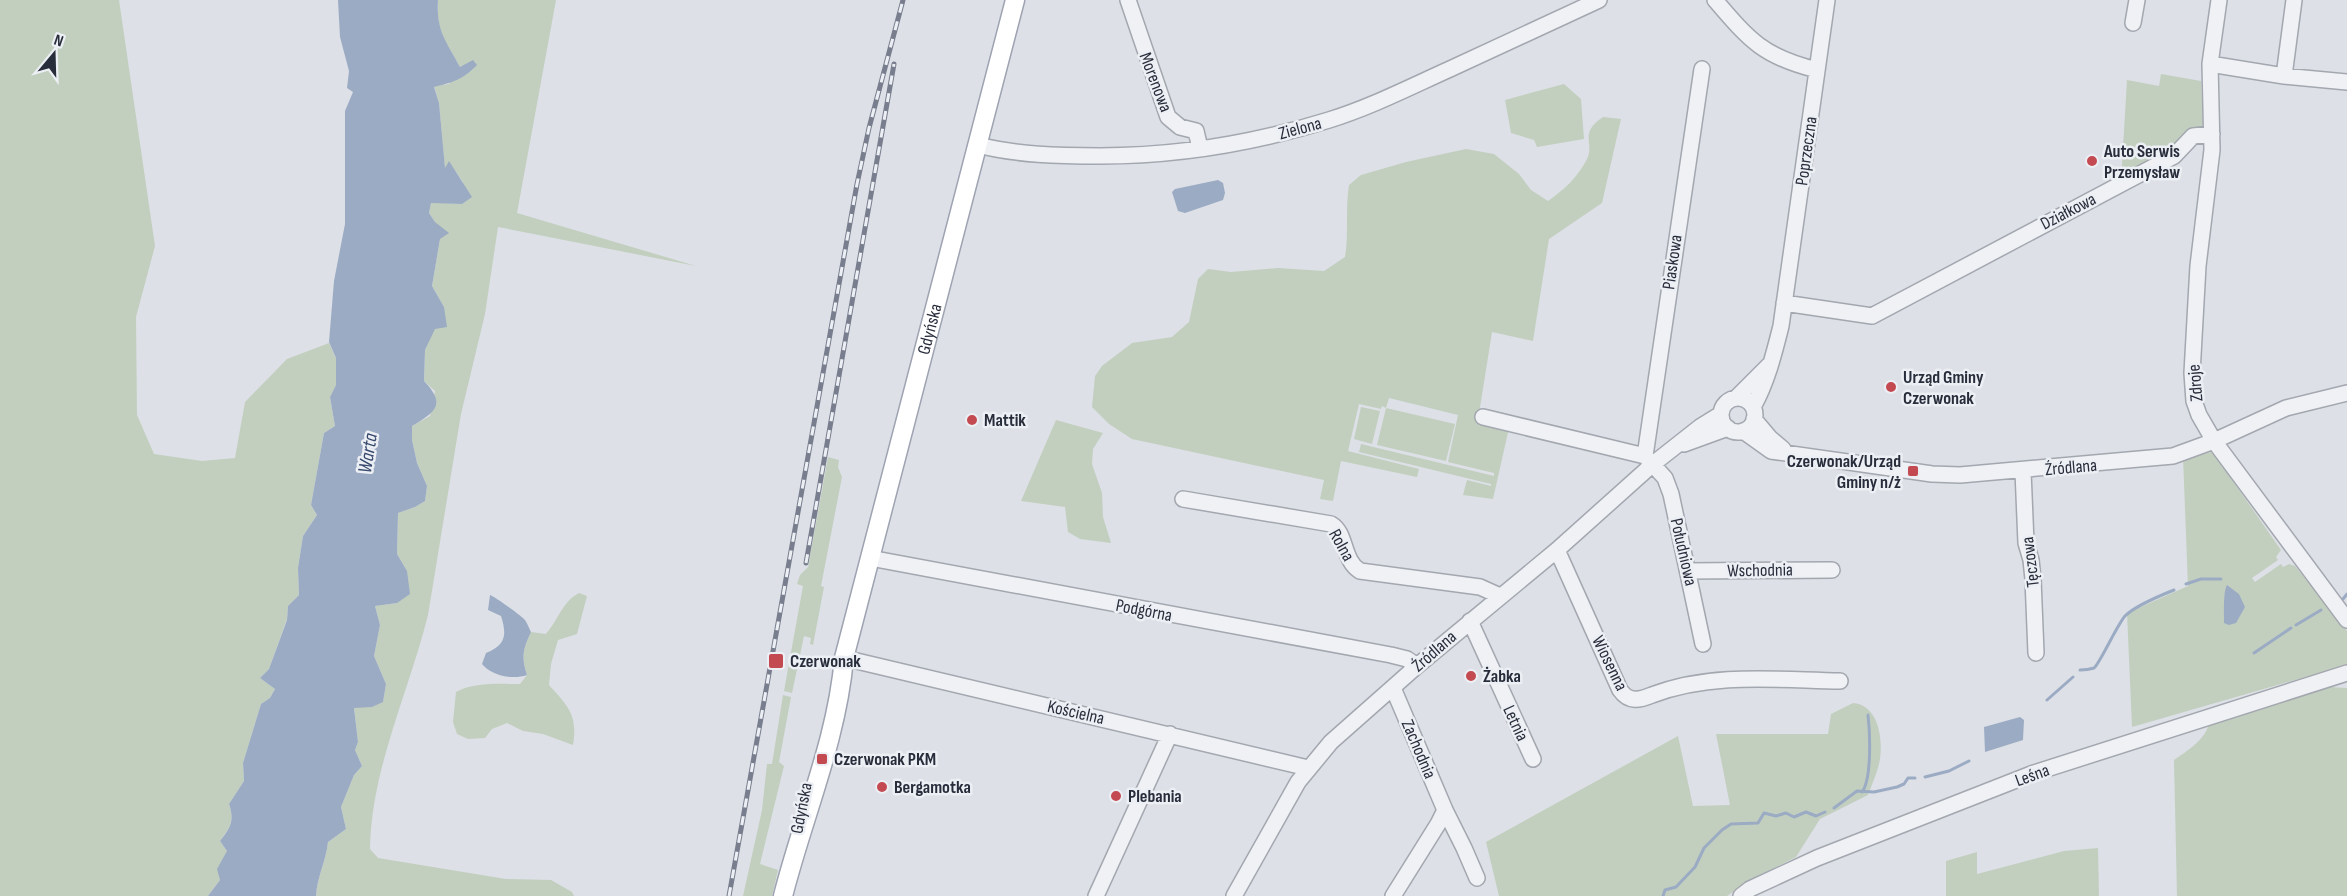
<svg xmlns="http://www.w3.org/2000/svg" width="2347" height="896" viewBox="0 0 2347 896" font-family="'Sofia Sans Condensed',sans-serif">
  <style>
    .green { fill: #c2cfbf }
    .water { fill: #9babc4 }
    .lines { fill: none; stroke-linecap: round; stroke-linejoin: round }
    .stream { stroke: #9babc4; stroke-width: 3 }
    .minor-casing { stroke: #a3a7af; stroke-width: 18 }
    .major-casing { stroke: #9ea3b1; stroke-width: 21 }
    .minor { stroke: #f0f1f5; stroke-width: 15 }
    .major { stroke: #fff; stroke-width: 18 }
    .rail-casing { stroke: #787e8e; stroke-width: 5 }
    .rail { stroke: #eceff4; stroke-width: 3; stroke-dasharray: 9; stroke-linecap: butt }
    .poi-dot { fill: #c34a51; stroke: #eceff4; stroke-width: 2 }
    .labels { text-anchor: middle; stroke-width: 5; stroke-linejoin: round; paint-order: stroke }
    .street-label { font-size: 18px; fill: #282d3b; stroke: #eceff4 }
    .poi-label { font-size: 18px; font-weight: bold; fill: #282d3b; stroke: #eceff4; text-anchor: start }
    .water-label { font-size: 20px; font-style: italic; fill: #35486c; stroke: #eceff4 }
  </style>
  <rect width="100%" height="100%" fill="#dde0e6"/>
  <path class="green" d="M 0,0 L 119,0 L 155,246 L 136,317 L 137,415 L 154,454 L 202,461 L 235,458 L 245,402 L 287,359 L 329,343 L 336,358 L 336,385 L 330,397 L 335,426 L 324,433 L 311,505 L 317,515 L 303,536 L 298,568 L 299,595 L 288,606 L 287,619 L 269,669 L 260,678 L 275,689 L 270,698 L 261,704 L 243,763 L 244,781 L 229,804 C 235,821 230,827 220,841 L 227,851 L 220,880 L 208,896 L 0,896 Z
    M 438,0 L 556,0 L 517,213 L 696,266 L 498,227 L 485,314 L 461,414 L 428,615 C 409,692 371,769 370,849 L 378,858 L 506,879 L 551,880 L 572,892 L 574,896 L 316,896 C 317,877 326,861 328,842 L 346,829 L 341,807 L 354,775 L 362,766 L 355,750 L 358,742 L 354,707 L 372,707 L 383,701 L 386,684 L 374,656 L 380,625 L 375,606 L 397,603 L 407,571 L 397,554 L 398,513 L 415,507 L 425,501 L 427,486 L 417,463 L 412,440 L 412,426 L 430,416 L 435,391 L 424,381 L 425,350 L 444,307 L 432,286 L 440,239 L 435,222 L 429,213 L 431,202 L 462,204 L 463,182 L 449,162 L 445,170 L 439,103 L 434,86 L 449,84 L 460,67 C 445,40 436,33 438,0 Z
    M 2161,74 L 2201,81 L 2203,125 L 2179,144 L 2121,181 L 2127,80 L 2159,86 Z
    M 1564,84 L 1581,99 L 1584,139 L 1537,147 L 1534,140 L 1511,133 L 1505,100 Z
    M 1603,117 L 1621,119 L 1602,203 L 1549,239 L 1533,341 L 1492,332 L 1478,420 L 1509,428 L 1493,499 L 1463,495 L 1467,480 L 1491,486 L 1491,484 L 1359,452 L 1361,444 L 1494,476 L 1494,473 L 1448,462 L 1458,415 L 1389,398 L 1386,408 L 1455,424 L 1446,461 L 1377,445 L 1386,408 L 1382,406 L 1381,409 L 1359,404 L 1348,451 L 1419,469 L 1417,477 L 1341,461 L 1333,501 L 1320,499 L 1324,480 L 1132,439 L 1109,424 L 1092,407 L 1095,376 L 1102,366 L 1132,343 L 1172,337 L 1189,322 L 1198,279 L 1208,269 L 1231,272 L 1278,268 L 1324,271 L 1345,257 C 1349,234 1345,209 1349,185 L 1361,175 L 1406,162 L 1466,149 L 1494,154 L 1519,174 L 1531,190 L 1548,201 C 1564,190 1578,177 1587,159 C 1595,142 1578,134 1603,117 Z
    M 1361,407 L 1380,411 L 1372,444 L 1354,439 Z
    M 1056,420 L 1103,433 L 1093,449 L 1092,464 L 1102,493 L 1103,517 L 1111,543 L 1080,539 L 1068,532 L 1065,507 L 1021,501 Z
    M 2211,452 L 2216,457 L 2281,550 L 2276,557 L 2278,560 L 2252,578 L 2255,582 L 2281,564 L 2283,567 L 2289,564 L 2295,566 L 2347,631 L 2347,665 L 2132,727 L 2127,613 L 2188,586 L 2183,457 L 2189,456 L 2191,458 Z
    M 828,457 L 839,460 L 838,467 L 842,477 L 821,586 L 824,587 L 813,645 L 810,644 L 811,638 L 804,636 L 792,693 L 784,691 L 803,586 L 797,584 L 800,575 L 808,567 Z
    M 579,593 L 587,596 L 577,634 L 558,640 L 551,664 L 549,685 C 568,706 578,715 573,745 L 543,734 L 523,731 L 507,723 L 492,729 L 485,738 L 468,739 L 457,734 L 453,722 L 456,692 C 475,682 498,684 520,684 L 527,675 C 521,657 523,649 531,632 L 546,634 C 558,620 563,601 579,593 Z
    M 2328,684 L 2330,687 L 2347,688 L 2347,896 L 2177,896 L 2174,760 C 2187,751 2207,739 2209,722 Z
    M 783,695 L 791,697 L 779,762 L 784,766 L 760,864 L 778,870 L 772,896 L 743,896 L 762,810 L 767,764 L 772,764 Z
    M 1853,703 C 1878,705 1883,737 1880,759 C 1878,771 1872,784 1868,795 L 1820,819 L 1796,857 L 1750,880 L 1727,896 L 1499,896 L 1486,842 L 1678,736 L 1693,806 L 1730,805 L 1716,734 L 1828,734 L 1831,714 Z
    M 2098,848 L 2099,896 L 1946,896 L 1946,861 L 1977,852 L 1977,874 L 2064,851 Z"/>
  <path class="water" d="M 338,0 L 438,0 C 436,31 446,41 460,67 L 473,60 L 477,65 C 462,80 454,82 434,87 L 439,103 L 445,168 L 449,161 L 472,197 L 462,204 L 431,203 L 429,213 L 435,222 L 449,233 L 440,239 L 432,286 L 444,307 L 447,327 L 435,329 L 425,350 L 424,381 C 447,405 435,412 412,426 L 412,440 L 417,463 L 427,486 L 425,501 L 415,507 L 398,513 L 397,554 L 407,571 L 410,594 L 397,603 L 375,606 L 380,625 L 374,656 L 386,684 L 383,702 L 372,707 L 354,708 L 358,742 L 355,750 L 362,766 L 354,775 L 341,807 L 346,829 L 328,842 C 326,861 317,877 316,896 L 208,896 L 220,880 L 217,869 L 227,851 L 220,841 C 230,828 235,821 229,804 L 244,781 L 243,763 L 261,704 L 270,698 L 275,689 L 260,678 L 269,669 L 287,620 L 288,606 L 299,595 L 298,568 L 303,536 L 317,515 L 311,505 L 324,433 L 335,426 L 330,397 L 336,385 L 336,358 L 329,342 L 334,281 L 345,224 L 345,111 L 353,92 L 347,88 L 349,71 L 340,37 Z
    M 1218,180 L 1223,183 L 1225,193 L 1223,200 L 1185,213 L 1178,211 L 1172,192 L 1175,189 Z
    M 2227,585 L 2239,594 L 2245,607 L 2236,623 L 2229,625 L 2224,623 C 2224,614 2223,592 2227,585 Z
    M 490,595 C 494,596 520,615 524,619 C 527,622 529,628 531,632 C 523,649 521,657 527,675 C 513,680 492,676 482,664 L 486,653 C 506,645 507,635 501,616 L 488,610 Z
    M 2020,717 L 2024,720 L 2023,740 L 1985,752 L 1984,727 Z"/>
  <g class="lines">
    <path class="stream" d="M 2186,584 L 2201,579 L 2221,579
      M 2343,599 L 2347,594
      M 2296,625 L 2321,610
      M 2254,653 L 2291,628
      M 2080,670 C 2084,670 2091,669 2094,668 C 2099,665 2117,625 2125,616 C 2135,606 2159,596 2174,590
      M 2047,700 L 2073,677
      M 1925,777 L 1949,771 L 1969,761
      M 1862,792 C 1872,779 1870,732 1868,715
      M 1834,808 L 1857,791 L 1874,792 L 1897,787 L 1904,784 L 1908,778 L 1915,778
      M 1663,896 L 1665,890 L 1676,887 L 1695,867 L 1704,848 L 1722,830 L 1731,824 L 1758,823 L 1764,813 L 1776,816 L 1786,813 L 1794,817 L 1806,812 L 1816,816 L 1825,812"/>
    <g class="minor-casing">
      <path id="minor" d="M 1128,0 L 1168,117 L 1180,127 L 1196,131 L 1200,148
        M 1715,0 C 1750,41 1764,57 1817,70
        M 2133,23 L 2137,0
        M 2210,64 L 2219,0
        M 1702,69 L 1645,456 L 1665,478 L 1671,494 L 1703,644
        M 2284,76 L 2294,0
        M 2347,82 L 2284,76 L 2210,64 L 2212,150 L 2198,266 L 2192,373 L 2194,401 L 2199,415 L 2214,441 L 2347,620
        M 978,145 C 1017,155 1059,156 1100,156 C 1177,156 1255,143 1329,120 C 1371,107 1410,87 1450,69 C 1500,46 1550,23 1599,0
        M 1784,303 L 1872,316 L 2174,156 L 2193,136 L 2212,134
        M 1736,398 L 1769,365
        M1721 415a17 17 0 1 1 34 0a17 17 0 1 1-34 0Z
        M 1753,407 C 1767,382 1774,354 1781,326 L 1827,0
        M 1483,417 L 1645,456
        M 1754,419 L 1770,438 L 1783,449
        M 1743,431 L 1771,451 L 1932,474 L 1960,475 L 2173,456 L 2214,441 L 2286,408 L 2347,393
        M 1684,444 L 1728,428
        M 2023,471 L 2026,543 L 2031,560 L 2033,579 L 2036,653
        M 1183,499 L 1331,524 C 1347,533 1342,560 1360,571 L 1480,587 L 1500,596
        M 1557,550 L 1620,690 C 1629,703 1640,700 1652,695 C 1712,672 1778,680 1840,681
        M 870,558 L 1391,655 L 1407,659 L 1417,666
        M 1688,571 L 1832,570
        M 1470,621 L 1533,759
        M 844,658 L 1308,768
        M 1445,810 L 1464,848 L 1477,878
        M 1096,896 L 1170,734
        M 1234,896 L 1298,782 L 1331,742 L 1417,666 L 1557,550 L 1653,464 L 1700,427 L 1721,414
        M 1393,896 L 1438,824 L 1445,810 L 1393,688
        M 1741,896 L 1750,889 L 1817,858 L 2034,773 L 2347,673"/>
    </g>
    <g class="major-casing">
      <g id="major">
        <path id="s1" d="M 783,896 C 803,817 837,740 844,658 L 1015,0"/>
      </g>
    </g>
    <use href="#minor" class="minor"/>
    <use href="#major" class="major"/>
    <g class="rail-casing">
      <path id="rail" d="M 806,563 L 894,64
        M 729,896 L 857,184 L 869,128 L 903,0"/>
    </g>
    <use href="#rail" class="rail"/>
  </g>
  <g class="poi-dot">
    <circle cx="2092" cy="161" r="6"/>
    <circle cx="1891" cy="387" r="6"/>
    <circle cx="972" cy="420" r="6"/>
    <rect x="1907" y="465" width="12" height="12" rx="3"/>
    <rect x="768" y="653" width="16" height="16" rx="3"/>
    <circle cx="1471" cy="676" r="6"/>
    <rect x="816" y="753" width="12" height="12" rx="3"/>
    <circle cx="882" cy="787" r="6"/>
    <circle cx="1116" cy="796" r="6"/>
  </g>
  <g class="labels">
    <g class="street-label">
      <text transform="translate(1156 82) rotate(69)" y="6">Morenowa</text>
      <text transform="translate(1300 128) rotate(-15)" y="6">Zielona</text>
      <text transform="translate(1806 151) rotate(-82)" y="6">Poprzeczna</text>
      <text transform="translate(2068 211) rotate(-27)" y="6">Działkowa</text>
      <text transform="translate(1672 262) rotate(-82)" y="6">Piaskowa</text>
      <text dy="6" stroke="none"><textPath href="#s1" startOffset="586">Gdyńska</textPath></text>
      <text transform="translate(2195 383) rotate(-95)" y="6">Zdroje</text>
      <text transform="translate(2071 467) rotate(-5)" y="6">Źródlana</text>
      <text transform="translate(1342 545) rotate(61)" y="6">Rolna</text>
      <text transform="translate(1684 552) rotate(77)" y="6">Południowa</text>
      <text transform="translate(2030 562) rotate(-97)" y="6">Tęczowa</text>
      <text transform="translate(1760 570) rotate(-1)" y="6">Wschodnia</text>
      <text transform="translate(1144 610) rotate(11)" y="6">Podgórna</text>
      <text transform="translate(1434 651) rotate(-41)" y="6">Źródlana</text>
      <text transform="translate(1610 663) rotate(64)" y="6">Wiosenna</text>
      <text transform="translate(1076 712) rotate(13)" y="6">Kościelna</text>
      <text transform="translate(1516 723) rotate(65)" y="6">Letnia</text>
      <text transform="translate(1419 749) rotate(67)" y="6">Zachodnia</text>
      <text transform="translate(2032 775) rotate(-20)" y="6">Leśna</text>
      <text transform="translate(801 808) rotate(-79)" y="6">Gdyńska</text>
    </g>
    <g class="poi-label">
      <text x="2104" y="157">Auto Serwis<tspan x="2104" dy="21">Przemysław</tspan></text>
      <text x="1903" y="383">Urząd Gminy<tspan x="1903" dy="21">Czerwonak</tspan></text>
      <text x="984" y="426">Mattik</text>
      <text x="1901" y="467" text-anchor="end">Czerwonak/Urząd<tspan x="1901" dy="21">Gminy n/ż</tspan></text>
      <text x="790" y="667">Czerwonak</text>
      <text x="1483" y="682">Żabka</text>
      <text x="834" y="765">Czerwonak PKM</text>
      <text x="894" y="793">Bergamotka</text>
      <text x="1128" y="802">Plebania</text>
    </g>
    <g class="water-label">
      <text transform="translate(367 453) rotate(-81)" y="7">Warta</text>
    </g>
  </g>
  <g transform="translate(54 54) rotate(19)" stroke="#eceff4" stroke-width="4.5" paint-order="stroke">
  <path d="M0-4.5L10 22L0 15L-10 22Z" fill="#282d3b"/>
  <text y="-9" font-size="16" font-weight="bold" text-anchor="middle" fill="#282d3b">N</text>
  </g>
</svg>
